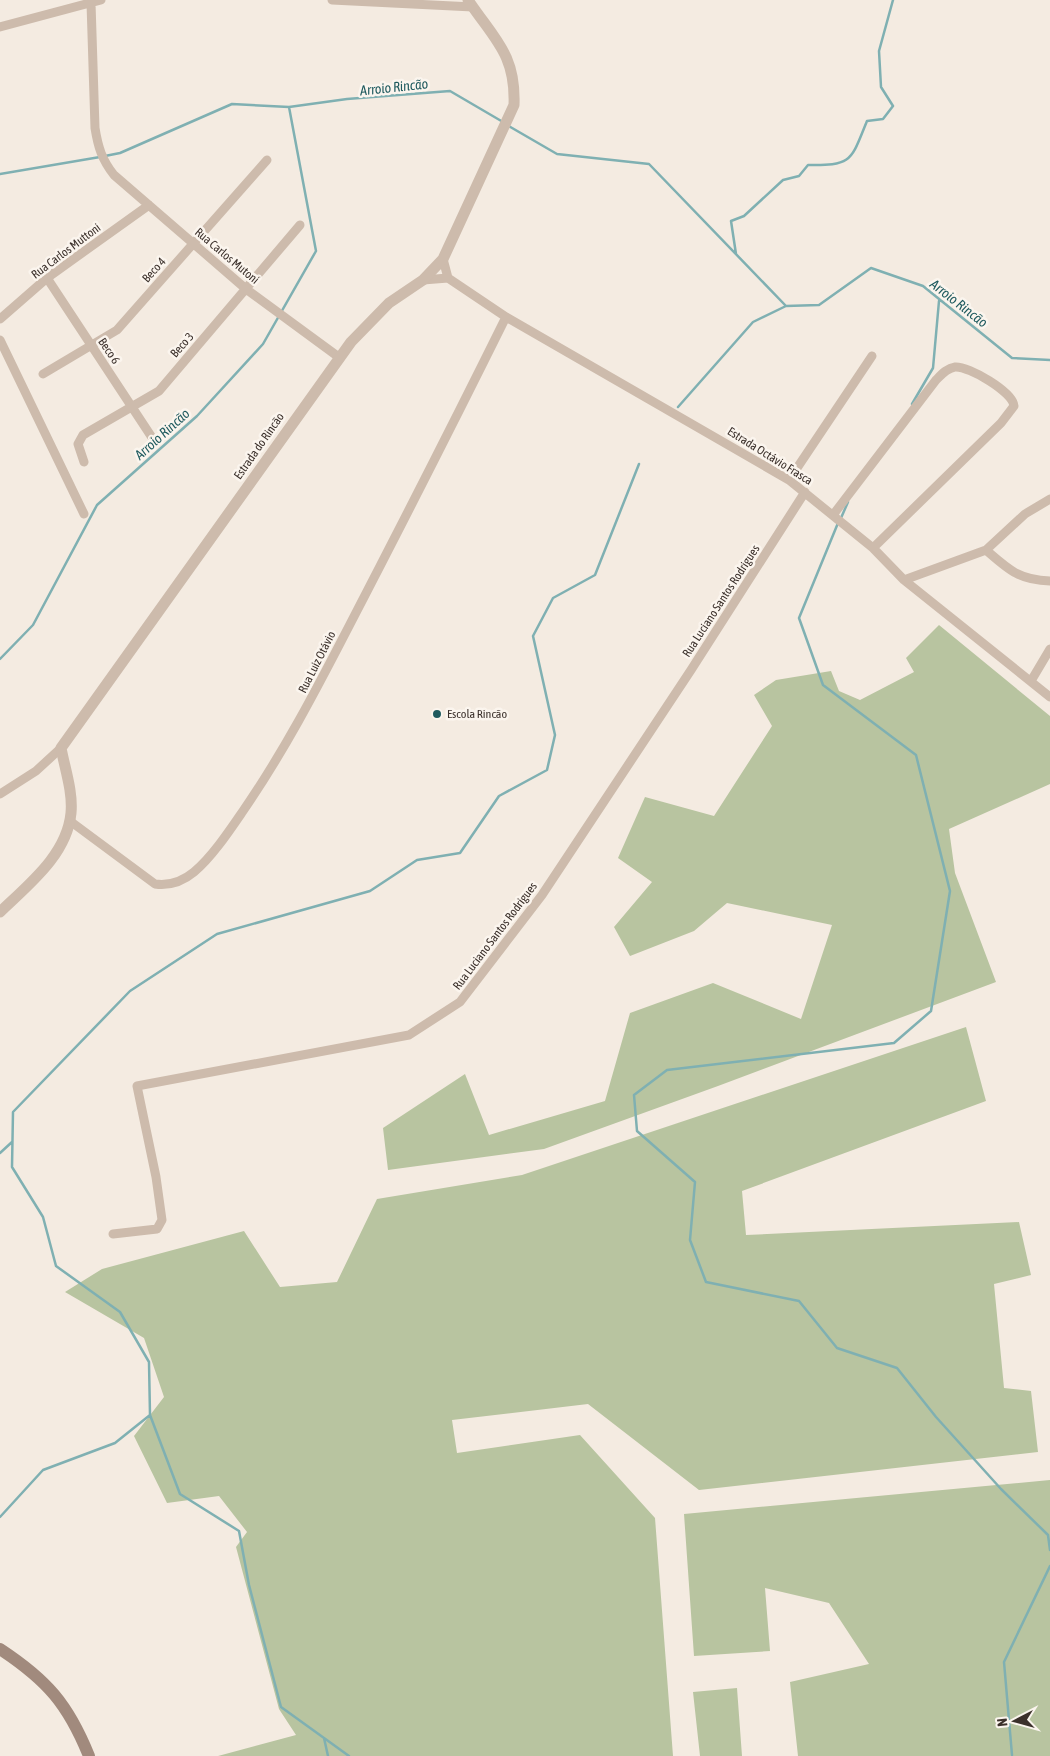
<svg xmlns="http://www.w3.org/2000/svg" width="1050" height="1756" viewBox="0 0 1050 1756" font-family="'Asap Condensed',sans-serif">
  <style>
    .green { fill: #b8c4a0 }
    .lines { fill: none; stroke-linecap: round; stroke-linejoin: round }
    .stream { stroke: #7fb0b2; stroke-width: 2.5 }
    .minor { stroke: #cdbbac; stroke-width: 9 }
    .tertiary { stroke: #cdbbac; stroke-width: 11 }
    .secondary { stroke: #a18a7d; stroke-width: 12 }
    .poi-dot { fill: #1f5a5e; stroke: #fbf5ee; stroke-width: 2 }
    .labels { text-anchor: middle; stroke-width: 5; stroke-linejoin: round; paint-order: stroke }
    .street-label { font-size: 12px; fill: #3b302b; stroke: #fbf5ee }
    .poi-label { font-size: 12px; fill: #3b302b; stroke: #fbf5ee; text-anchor: start }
    .water-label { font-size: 14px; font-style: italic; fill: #1f5a5e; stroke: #fbf5ee }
  </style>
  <rect width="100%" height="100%" fill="#f4ebe1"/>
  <path class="green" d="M 939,625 L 1050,716 L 1050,784 L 949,829 L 955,873 L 996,982 L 718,1086 L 544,1149 L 388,1170 L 383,1128 L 465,1074 L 489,1135 L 605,1101 L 630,1013 L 713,983 L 801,1019 L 832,925 L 727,903 L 694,931 L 630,956 L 614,927 L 652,882 L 618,858 L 645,797 L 714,816 L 772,726 L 754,695 L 776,680 L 831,671 L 839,691 L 860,700 L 914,672 L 906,658 Z
    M 966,1027 L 986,1101 L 742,1191 L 746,1235 L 1019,1222 L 1031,1275 L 994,1284 L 1004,1388 L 1031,1391 L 1038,1452 L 699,1490 L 588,1404 L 452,1420 L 457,1453 L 580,1435 L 655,1518 L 673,1756 L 218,1756 L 296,1735 L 279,1709 L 236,1547 L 247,1532 L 219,1496 L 167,1503 L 134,1436 L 164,1397 L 144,1338 L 65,1292 L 102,1269 L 244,1231 L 280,1287 L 337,1282 L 377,1199 L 522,1175 Z
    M 1050,1480 L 1050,1756 L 798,1756 L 790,1682 L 869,1664 L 829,1603 L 765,1588 L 770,1651 L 694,1656 L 684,1514 Z
    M 737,1688 L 742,1756 L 700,1756 L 693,1692 Z"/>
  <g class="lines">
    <path class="stream" d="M 507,125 L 557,154 L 649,164 L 786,306 L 819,305 L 871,268 L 923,286 L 1012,358 L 1050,360
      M 105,156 L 120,153 L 232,104 L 289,107
      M 0,174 L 100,157
      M 736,254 L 731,221 L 744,216 L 783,180 L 799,176 L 808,165 C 853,166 851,160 867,121 L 883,119 L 893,106 L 881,87 L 879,51 L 893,0
      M 912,404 L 933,368 L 939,301
      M 678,407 L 753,322 L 786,306
      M 841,518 L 848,502
      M 838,523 L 799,618 L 823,685 L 916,755 L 950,891 L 931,1011 L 894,1043 L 667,1070 L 634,1095 L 637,1131 L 695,1182 L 690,1240 L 706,1282 L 799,1301 L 837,1348 L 897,1368 L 936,1417 L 1001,1489 L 1048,1535 L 1050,1550
      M 0,659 L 33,625 L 97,505 L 197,416 L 263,344 L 316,251 L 289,107 L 347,99 L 450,91 L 503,122
      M 0,1153 L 12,1142
      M 0,1517 L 43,1470 L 115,1443 L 150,1415
      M 324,1738 L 328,1756
      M 1012,1755 L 1004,1662 L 1050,1566
      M 349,1756 L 281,1707 L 249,1585 L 239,1531 L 180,1494 L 150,1415 L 149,1362 L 120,1312 L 56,1266 L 43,1217 L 12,1167 L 13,1112 L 130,991 L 217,934 L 370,891 L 417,860 L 460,853 L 499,796 L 547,770 L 555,735 L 533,636 L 553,598 L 595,575 L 639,464"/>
    <path class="minor" d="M 332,0 L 473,7
      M 91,3 L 95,128 C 98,147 102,160 114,175 L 246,289 L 340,358
      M 0,27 L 101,0
      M 443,259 L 448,278 L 506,317 L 789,480 L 873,548 L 904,580 L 1050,697
      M 47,278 L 151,436
      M 423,280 L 448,278
      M 0,319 L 47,278 L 149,205
      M 0,340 L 84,514
      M 43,374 L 117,330 L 267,160
      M 84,462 L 78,444 L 83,435 L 159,391 L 300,225
      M 789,480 L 872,356
      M 833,515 L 936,380 C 941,375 947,368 955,367 C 969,366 1013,392 1014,406 L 1001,423 L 873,548
      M 986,550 C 1009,570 1019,580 1050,581
      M 904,580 L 986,550 L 1025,514 L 1050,499
      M 1031,681 L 1050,649
      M 0,794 L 36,771 L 61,748
      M 70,821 L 155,884 C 170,886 182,882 194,872 C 212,857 230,830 243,811 C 283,753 315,692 347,630 C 401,526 454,422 506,317
      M 113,1234 L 157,1229 L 162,1220 L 156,1177 L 137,1086 L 409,1035 L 460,1002 L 542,895 L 691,670 L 805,492"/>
    <path class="tertiary" d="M 0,912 C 28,885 67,855 71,813 C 73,792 65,769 61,748 L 351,342 L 389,303 L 423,280 L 443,259 L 514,105 C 516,54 494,39 468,0"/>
    <path class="secondary" d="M 0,1649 C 47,1680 68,1704 89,1756"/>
  </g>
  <circle class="poi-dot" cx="437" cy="714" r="5"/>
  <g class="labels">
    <g class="street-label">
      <text transform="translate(66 251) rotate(-37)" y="4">Rua Carlos Muttoni</text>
      <text transform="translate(227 256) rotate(40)" y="4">Rua Carlos Mutoni</text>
      <text transform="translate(154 270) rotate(-48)" y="4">Beco 4</text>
      <text transform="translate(182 345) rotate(-49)" y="4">Beco 3</text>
      <text transform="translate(109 351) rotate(56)" y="4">Beco 6</text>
      <text transform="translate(259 446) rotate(-55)" y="4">Estrada do Rincão</text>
      <text transform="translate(770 456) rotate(32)" y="4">Estrada Octávio Frasca</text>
      <text transform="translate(721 601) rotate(-57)" y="4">Rua Luciano Santos Rodrigues</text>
      <text transform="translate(317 662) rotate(-63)" y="4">Rua Luiz Otávio</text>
      <text transform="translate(495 936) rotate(-53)" y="4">Rua Luciano Santos Rodrigues</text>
    </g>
    <g class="poi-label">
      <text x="447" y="718">Escola Rincão</text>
    </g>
    <g class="water-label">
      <text transform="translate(394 87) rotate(-6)" y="5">Arroio Rincão</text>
      <text transform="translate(959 303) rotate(38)" y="5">Arroio Rincão</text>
      <text transform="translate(162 434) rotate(-42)" y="5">Arroio Rincão</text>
    </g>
  </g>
  <g transform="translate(1015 1721) rotate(264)" stroke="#fbf5ee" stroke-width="4" paint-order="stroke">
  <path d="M0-4L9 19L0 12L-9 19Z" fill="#3b302b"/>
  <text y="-8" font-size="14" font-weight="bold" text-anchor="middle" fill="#3b302b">N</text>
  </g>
</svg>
